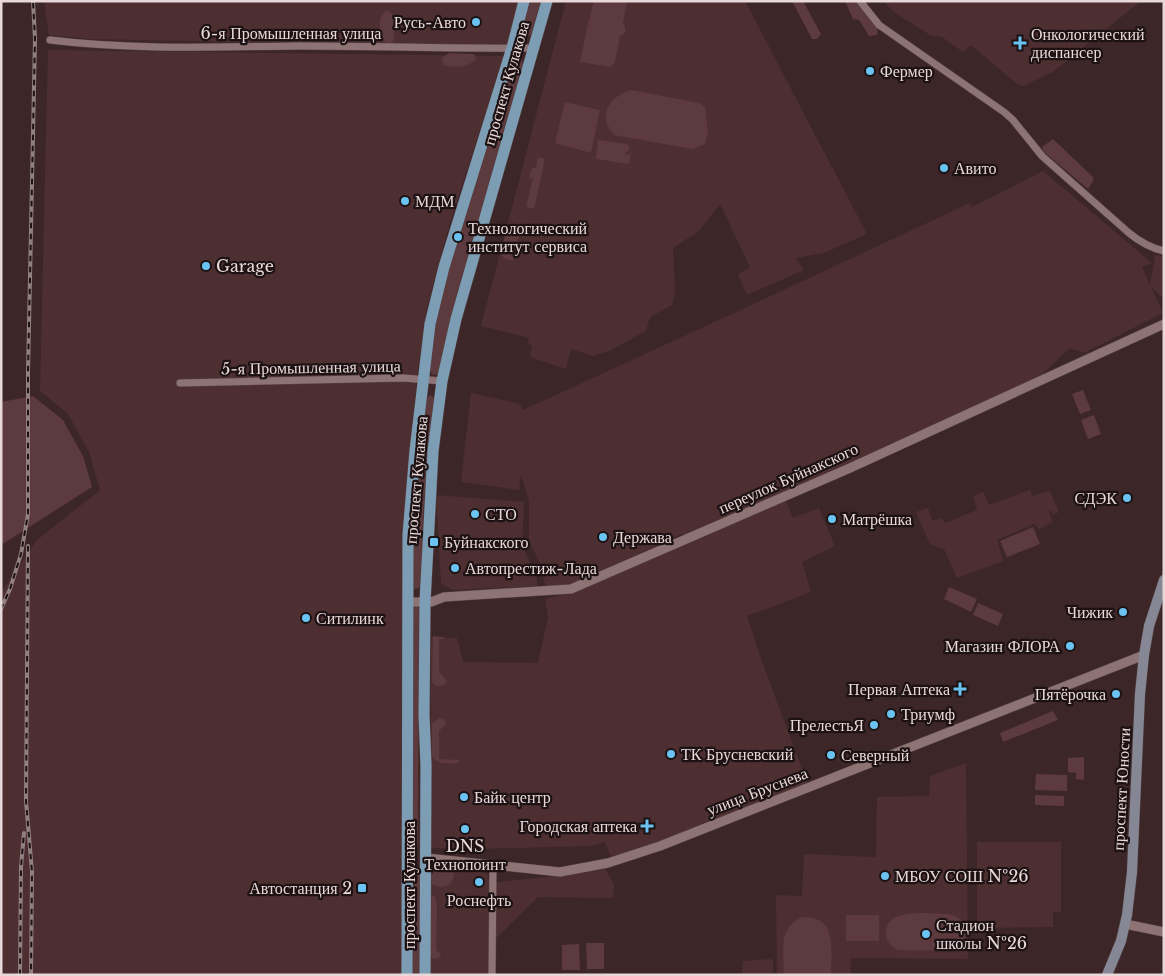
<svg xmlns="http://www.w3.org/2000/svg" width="1165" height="976" viewBox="0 0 1165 976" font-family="'Libre Baskerville',serif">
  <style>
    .built { fill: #4d2f32 }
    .green { fill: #5d3a3d }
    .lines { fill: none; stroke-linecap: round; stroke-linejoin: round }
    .minor-casing { stroke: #564345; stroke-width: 8 }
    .tertiary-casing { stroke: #564345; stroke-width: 10 }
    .secondary-casing { stroke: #564345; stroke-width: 11 }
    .primary-casing { stroke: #564345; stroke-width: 12 }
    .minor { stroke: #8e7374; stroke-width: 7 }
    .tertiary { stroke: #8e7374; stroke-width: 9 }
    .secondary { stroke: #858894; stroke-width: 10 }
    .primary { stroke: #7c9db4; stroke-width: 11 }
    .rail-casing { stroke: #927f80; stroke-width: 4 }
    .rail { stroke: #1d1213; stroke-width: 2; stroke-dasharray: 5.5; stroke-linecap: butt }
    .poi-dot { fill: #6ac3f1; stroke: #1d1213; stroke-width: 2 }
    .labels { text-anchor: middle; stroke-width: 4.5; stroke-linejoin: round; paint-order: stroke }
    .poi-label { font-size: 16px; fill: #e8d8d9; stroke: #1d1213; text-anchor: start }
    .street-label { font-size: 16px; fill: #e8d8d9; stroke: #1d1213 }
  </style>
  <rect width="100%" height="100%" fill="#3d2628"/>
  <path class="built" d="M 44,1 L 521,1 L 510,47 L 90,39 L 49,35 Z
    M 566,1 L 745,1 L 867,234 L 824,253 L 796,258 L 804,270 L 747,295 L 738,274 L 750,267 L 720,204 L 699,231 L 673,248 L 675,290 L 672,305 L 650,317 L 646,331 L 611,350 L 593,356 L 571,349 L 566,369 L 530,357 L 532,346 L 528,344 L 529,338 L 481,326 Z
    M 883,1 L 1141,1 L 1053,72 L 1023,86 L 1017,84 L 971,45 L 963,52 L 942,37 L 930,35 L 894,12 Z
    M 48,50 L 504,56 L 448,229 L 427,308 L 417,376 L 406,495 L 401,724 L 401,975 L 1,975 L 1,592 L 37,540 L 100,490 L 89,452 L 68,414 L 40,391 Z
    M 1043,171 L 1152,263 L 1142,267 L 1150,285 L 1155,255 L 1164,256 L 1164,299 L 1151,287 L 1163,313 L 1084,353 L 1070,348 L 1038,378 L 684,537 L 682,534 L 576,583 L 563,586 L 546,588 L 539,561 L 529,541 L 529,500 L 521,475 L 519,490 L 461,482 L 471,393 L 521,404 L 523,410 L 732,314 L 970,203 L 972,207 Z
    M 1030,490 L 1032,496 L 1050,491 L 1059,512 L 1053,515 L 1051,510 L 1049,512 L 1053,522 L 1039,529 L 1034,524 L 997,540 L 1003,561 L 957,578 L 944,549 L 932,545 L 929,542 L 916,512 L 928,508 L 932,521 L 942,518 L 945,523 L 977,510 L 973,496 L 983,492 L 989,505 Z
    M 436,495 L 524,502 L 522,546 L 537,578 L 537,586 L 453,590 L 441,584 Z
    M 785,499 L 793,518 L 819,508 L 835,546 L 802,562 L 811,592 L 747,616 L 760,656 L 808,785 L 612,860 L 605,842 L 591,846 L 474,849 L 431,848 L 431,637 L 457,638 L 463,662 L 538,663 L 548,617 L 545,599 L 575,591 Z
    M 966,763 L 968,959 L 851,958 L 850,975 L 777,975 L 776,895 L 802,896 L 804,854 L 876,857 L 877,797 L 929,796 L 930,776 Z
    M 977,842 L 1061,842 L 1061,912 L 1053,912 L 1053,927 L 977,928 Z
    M 441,867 L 482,870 L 487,874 L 489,881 L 496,884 L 499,882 L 566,875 L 605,869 L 614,884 L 613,898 L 538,897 L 488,946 L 488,975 L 429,975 L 430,877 L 436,870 Z
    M 771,959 L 773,961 L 773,975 L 742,975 L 743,962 L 744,961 Z"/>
  <path class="green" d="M 529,1 L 541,1 L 531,35 L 527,37 L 521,34 Z
    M 594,1 L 627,1 L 623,24 L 625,27 L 625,33 L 620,36 L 615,62 L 611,67 L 580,62 L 587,28 Z
    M 792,1 L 803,1 L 821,34 L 817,39 L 812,39 Z
    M 845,1 L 859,1 L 878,27 L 877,35 L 869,36 L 859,20 L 853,19 Z
    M 387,10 L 394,16 L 394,40 L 390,44 L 382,40 C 379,31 378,15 387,10 Z
    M 449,53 L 472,54 L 475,55 L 476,59 C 468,68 454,68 443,65 L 442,58 Z
    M 516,57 L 522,58 L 523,65 L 438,374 L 433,375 L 430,371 L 436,320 L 443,288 Z
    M 631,90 L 699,103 L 705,107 L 708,132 L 705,144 L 693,149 L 614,135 C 612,132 609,128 607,124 C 602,107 616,94 631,90 Z
    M 565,102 L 600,110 L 591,153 L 555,143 Z
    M 1053,139 L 1093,177 L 1094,179 L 1088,189 L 1043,151 L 1042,147 Z
    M 598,140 L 627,144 L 630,149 L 625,153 L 626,155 L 631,153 L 629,164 L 596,159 Z
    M 538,157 L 545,159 L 534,209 L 526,207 L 533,178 L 529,178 L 532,167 L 536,168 Z
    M 510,229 L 520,231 L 513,261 L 504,258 L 501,255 L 506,231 Z
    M 1083,390 L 1091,410 L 1080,414 L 1072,394 Z
    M 431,395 L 434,398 C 426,460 422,522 421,585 L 419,588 L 415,589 L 413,587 L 414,526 L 427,397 Z
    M 33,396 L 63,420 L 83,456 L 92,487 L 1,545 L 1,402 Z
    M 1094,415 L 1101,434 L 1088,439 L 1081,420 Z
    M 1033,527 L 1040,544 L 1007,557 L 1000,541 Z
    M 949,587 L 977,599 L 971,612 L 944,599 Z
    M 978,603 L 1003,614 L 998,626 L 973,615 Z
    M 417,606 L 419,609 L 418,847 L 410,847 L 413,607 Z
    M 433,636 L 444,637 L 444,639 L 439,639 L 439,672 L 447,681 L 446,683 C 442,687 435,687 432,682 Z
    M 1053,711 L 1058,720 L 1003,742 L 1000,733 Z
    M 440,718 L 445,720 L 446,724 L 439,731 L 439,759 L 459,760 L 459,763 C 449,763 438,766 432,756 L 432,723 Z
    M 1084,757 L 1084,780 L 1076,779 L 1076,773 L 1068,772 L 1068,758 Z
    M 1036,774 L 1067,775 L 1067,791 L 1035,790 Z
    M 1035,795 L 1064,796 L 1064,806 L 1035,805 Z
    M 418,867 L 421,869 L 420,975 L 412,975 L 413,871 Z
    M 441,867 L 471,869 L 471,871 L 454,872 C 454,885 443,891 432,884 L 430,877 L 436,870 Z
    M 432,896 L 435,896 L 437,906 L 436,950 L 441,954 L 440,957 L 435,959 L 431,958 L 430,955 L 430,900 Z
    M 949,914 C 964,917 970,930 963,944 L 952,951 L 898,950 C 890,946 885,940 886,931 C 888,907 932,914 949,914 Z
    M 846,915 L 879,915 L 879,941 L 846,941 Z
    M 803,917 C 838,916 831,950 831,975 L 784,975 C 784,952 777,927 803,917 Z
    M 586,943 L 604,943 L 604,969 L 587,969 Z
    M 579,944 L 580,970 L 562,970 L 562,945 Z"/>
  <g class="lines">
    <g class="minor-casing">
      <path id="minor" d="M 860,1 L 879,25 L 1004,112 L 1013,120 L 1042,156 L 1129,233 C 1140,242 1150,248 1164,251
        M 50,40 C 132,50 215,47 297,46 C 376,46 454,49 533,48
        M 180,383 L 403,378 L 442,381
        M 492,975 L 493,866"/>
    </g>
    <g class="tertiary-casing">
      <path id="tertiary" d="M 409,602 L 431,602 L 444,597 L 571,589 L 850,468 L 1164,324
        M 426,858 L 560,872 L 608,863 L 660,846 L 1144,655
        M 1125,924 L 1164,932"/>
    </g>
    <g class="secondary-casing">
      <path id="secondary" d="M 1107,975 L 1121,941 L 1127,915 L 1132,872 L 1140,694 L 1144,655 L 1149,626 L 1164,580"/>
    </g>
    <g class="primary-casing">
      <path id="primary" d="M 407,975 L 408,535 L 415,451 L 430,324 L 444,267 L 512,48 L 524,1
        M 425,975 L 426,765 L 424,715 L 425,602 L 433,451 L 442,381 L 456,319 L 547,1"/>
    </g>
    <use href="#minor" class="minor"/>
    <use href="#tertiary" class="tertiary"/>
    <use href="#secondary" class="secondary"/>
    <use href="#primary" class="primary"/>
    <g class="rail-casing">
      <path id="rail" d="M 28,546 L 26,801 L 32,872 L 31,975
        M 1,609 L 10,589 L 21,554 L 28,514 L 28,373 L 35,39 L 33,1
        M 20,975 L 21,867 L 24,833"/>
    </g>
    <use href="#rail" class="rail"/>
  </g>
  <g class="poi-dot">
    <circle cx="476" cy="22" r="5"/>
    <path d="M1017.5 35.5h5v5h5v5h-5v5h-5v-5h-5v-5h5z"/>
    <circle cx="870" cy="71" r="5"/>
    <circle cx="944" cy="168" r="5"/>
    <circle cx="405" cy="201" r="5"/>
    <circle cx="458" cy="237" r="5"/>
    <circle cx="206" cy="266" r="5"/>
    <circle cx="1127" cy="498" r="5"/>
    <circle cx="475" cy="514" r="5"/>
    <circle cx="832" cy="519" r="5"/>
    <circle cx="603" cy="537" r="5"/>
    <rect x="429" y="537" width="10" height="10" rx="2.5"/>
    <circle cx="455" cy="568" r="5"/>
    <circle cx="1123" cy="612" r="5"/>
    <circle cx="306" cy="618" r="5"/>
    <circle cx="1070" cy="646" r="5"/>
    <path d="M957.5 681.5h5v5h5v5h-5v5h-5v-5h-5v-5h5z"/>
    <circle cx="1116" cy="694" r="5"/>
    <circle cx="891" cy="714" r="5"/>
    <circle cx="874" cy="725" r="5"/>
    <circle cx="671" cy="754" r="5"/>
    <circle cx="831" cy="755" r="5"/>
    <circle cx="464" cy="797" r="5"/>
    <path d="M644.5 818.5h5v5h5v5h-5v5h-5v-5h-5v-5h5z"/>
    <circle cx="465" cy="829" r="5"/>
    <circle cx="885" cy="876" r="5"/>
    <circle cx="479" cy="882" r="5"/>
    <rect x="357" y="883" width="10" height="10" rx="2.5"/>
    <circle cx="926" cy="934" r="5"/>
  </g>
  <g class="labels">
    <g class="poi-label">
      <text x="466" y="28" text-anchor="end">Русь-Авто</text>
      <text x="1031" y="40">Онкологический<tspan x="1031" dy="18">диспансер</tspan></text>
      <text x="880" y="77">Фермер</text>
      <text x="954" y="174">Авито</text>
      <text x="415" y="207">МДМ</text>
      <text x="468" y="234">Технологический<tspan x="468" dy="18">институт сервиса</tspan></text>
      <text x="216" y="272">Garage</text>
      <text x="1117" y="504" text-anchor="end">СДЭК</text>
      <text x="485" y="520">СТО</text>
      <text x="842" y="525">Матрёшка</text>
      <text x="613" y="543">Держава</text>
      <text x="444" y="548">Буйнакского</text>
      <text x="465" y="574">Автопрестиж-Лада</text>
      <text x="1113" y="618" text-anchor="end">Чижик</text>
      <text x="316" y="624">Ситилинк</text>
      <text x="1060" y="652" text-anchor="end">Магазин ФЛОРА</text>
      <text x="950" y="695" text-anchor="end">Первая Аптека</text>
      <text x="1106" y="700" text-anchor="end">Пятёрочка</text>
      <text x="901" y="720">Триумф</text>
      <text x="864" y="731" text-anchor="end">ПрелестьЯ</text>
      <text x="681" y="760">ТК Брусневский</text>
      <text x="841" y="761">Северный</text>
      <text x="474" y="803">Байк центр</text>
      <text x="637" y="832" text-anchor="end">Городская аптека</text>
      <text x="465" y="852" text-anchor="middle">DNS<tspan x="465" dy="18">Технопоинт</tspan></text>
      <text x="895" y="882">МБОУ СОШ №26</text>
      <text x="352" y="894" text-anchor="end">Автостанция 2</text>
      <text x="479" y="906" text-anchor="middle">Роснефть</text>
      <text x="936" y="931">Стадион<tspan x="936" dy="18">школы №26</tspan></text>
    </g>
    <g class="street-label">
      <text x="291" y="39">6-я Промышленная улица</text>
      <text transform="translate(506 83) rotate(-74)" y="6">проспект Кулакова</text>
      <text transform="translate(311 367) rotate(-1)" y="6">5-я Промышленная улица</text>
      <text transform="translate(788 478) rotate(-24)" y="6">переулок Буйнакского</text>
      <text transform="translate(416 480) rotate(-85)" y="6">проспект Кулакова</text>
      <text transform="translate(1121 789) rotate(-87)" y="6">проспект Юности</text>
      <text transform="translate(757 791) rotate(-21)" y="6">улица Бруснева</text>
      <text transform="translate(409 885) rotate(-90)" y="6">проспект Кулакова</text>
    </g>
  </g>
  <rect width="1165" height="976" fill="none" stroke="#e8d8d9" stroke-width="5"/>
</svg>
